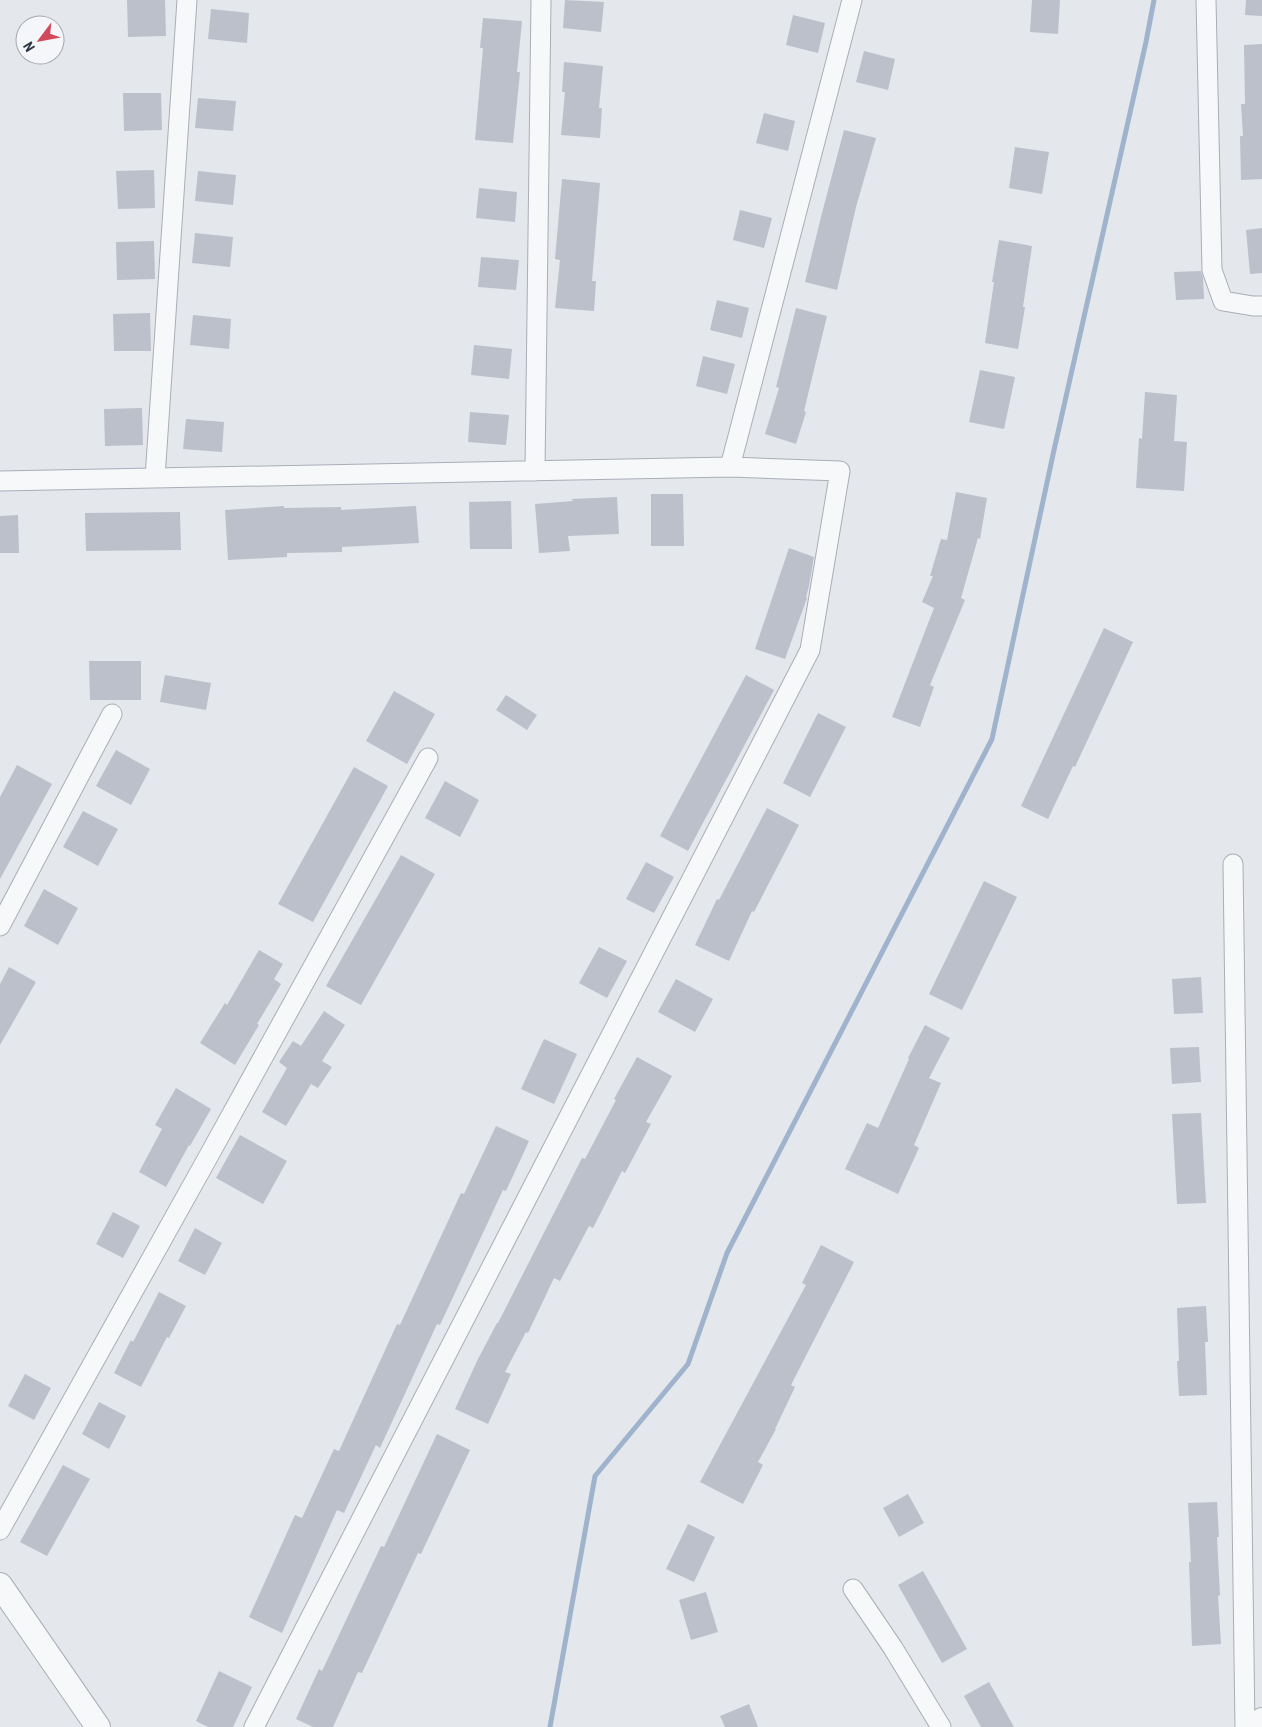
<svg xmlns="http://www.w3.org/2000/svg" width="1262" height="1727" viewBox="0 0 1262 1727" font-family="'Roboto Condensed',sans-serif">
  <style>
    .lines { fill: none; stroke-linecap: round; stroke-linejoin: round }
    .stream { stroke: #9fb4cc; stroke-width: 5 }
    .building { fill: #bbc0ca }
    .minor-casing { stroke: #a9aeb7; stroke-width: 21 }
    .tertiary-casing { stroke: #a9aeb7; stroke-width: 26 }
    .minor { stroke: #f7f8fa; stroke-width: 19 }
    .tertiary { stroke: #f7f8fa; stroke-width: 24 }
  </style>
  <rect width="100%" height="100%" fill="#e4e7ec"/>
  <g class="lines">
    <path class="stream" d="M 550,1727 L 595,1476 L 688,1364 L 727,1253 L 992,739 L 1054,450 L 1146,42 L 1154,0"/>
  </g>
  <path class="building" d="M 127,0 L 165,0 L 166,36 L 128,37 Z
    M 565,0 L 604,2 L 601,32 L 563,28 Z
    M 1032,0 L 1060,0 L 1058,34 L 1030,32 Z
    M 1246,0 L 1262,0 L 1262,16 L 1245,15 Z
    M 211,9 L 249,13 L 247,43 L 208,39 Z
    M 793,15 L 825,23 L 818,53 L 786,45 Z
    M 483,18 L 522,21 L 517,72 L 520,72 L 513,143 L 475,140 L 483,48 L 480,48 Z
    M 1262,44 L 1262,179 L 1241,180 L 1240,136 L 1243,136 L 1241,104 L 1245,104 L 1244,45 Z
    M 864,51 L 895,59 L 888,90 L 856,82 Z
    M 564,62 L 603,66 L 599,108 L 602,108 L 600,138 L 561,135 L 565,92 L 562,92 Z
    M 123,93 L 161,93 L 162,130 L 124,131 Z
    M 198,98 L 236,101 L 233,131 L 195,128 Z
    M 764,113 L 795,121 L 788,151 L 756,143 Z
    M 844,130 L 876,138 L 856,207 L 837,290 L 805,282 L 822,213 Z
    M 1015,147 L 1049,152 L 1042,194 L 1009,188 Z
    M 154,170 L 155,208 L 118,209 L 116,171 Z
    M 198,171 L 236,175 L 233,205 L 195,201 Z
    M 562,179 L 600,183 L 592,281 L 596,281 L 594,311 L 555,308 L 560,260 L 555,259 Z
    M 479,188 L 517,192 L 515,222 L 476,218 Z
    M 740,210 L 772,218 L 764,248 L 733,240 Z
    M 1262,228 L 1262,273 L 1250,274 L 1246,230 Z
    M 195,233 L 233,237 L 230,267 L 192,263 Z
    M 999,240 L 1032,246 L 1023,307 L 1025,307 L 1018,349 L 985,343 L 994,282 L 992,282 Z
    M 154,241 L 155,279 L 117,280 L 116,242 Z
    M 481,257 L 519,260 L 516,290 L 478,287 Z
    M 1201,271 L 1203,278 L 1204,299 L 1176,300 L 1174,272 Z
    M 717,300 L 749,308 L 742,338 L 710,330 Z
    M 796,308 L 827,316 L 804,411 L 806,412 L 796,444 L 765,434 L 779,388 L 776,387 Z
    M 150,313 L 151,351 L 114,351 L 113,314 Z
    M 193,315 L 231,319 L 229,349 L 190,345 Z
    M 474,345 L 512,349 L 509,379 L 471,375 Z
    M 703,356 L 735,364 L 727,394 L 696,386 Z
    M 980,370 L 1015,377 L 1004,429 L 969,422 Z
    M 1145,392 L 1177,395 L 1174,441 L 1187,442 L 1184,491 L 1136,488 L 1139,438 L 1142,439 Z
    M 142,408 L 143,445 L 105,446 L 104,409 Z
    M 470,412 L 509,415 L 506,445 L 468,442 Z
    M 186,419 L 224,422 L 222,452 L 183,449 Z
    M 956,492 L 987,498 L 980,539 L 978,538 L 961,598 L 965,600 L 930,685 L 934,687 L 920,727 L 892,717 L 934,608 L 922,602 L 933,576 L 930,576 L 941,539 L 947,540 Z
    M 651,494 L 683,494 L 684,546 L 651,546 Z
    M 617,497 L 619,534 L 568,536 L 570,551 L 539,553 L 535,504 L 573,501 L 572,499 Z
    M 511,501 L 512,549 L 470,549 L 469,502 Z
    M 284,506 L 284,508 L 341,507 L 341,510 L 416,506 L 419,543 L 342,547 L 342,552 L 287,553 L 287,557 L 228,560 L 225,510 Z
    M 180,512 L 181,550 L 86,551 L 85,513 Z
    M 18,515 L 19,553 L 0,553 L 0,516 Z
    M 789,548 L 814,557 L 809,586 L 806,597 L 807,598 L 785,659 L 755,649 Z
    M 1104,628 L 1133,642 L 1075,767 L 1073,766 L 1048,819 L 1021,806 Z
    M 89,661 L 141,661 L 141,700 L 90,700 Z
    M 165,675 L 211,683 L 206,710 L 160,702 Z
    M 746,675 L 774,690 L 688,851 L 660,836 Z
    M 394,691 L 435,714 L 407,764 L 366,741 Z
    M 506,695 L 537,715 L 527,730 L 496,710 Z
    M 818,713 L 846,727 L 810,797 L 783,783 Z
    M 116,750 L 150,769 L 131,805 L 96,786 Z
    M 17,765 L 52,784 L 0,879 L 0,797 Z
    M 354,767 L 388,786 L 313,922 L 278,904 Z
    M 445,781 L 479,800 L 460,837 L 425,818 Z
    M 767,808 L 799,825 L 754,912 L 752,911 L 729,961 L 695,945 L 717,899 L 719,900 Z
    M 83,811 L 118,829 L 98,866 L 63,847 Z
    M 401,855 L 435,874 L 361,1005 L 326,986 Z
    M 646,862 L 674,877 L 654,913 L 626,899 Z
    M 984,881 L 1017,897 L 962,1010 L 929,994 Z
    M 44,889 L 78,908 L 58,945 L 24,926 Z
    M 599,947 L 627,961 L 607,998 L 579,983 Z
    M 259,950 L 283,964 L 274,979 L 281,984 L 257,1024 L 259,1025 L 235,1065 L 200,1043 L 225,1003 L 227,1005 Z
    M 9,967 L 36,982 L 0,1045 L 0,984 Z
    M 1201,977 L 1203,1013 L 1174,1014 L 1172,979 Z
    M 676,979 L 713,999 L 695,1032 L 658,1012 Z
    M 324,1011 L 345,1025 L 322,1061 L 332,1067 L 318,1088 L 311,1084 L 286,1126 L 262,1112 L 287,1068 L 279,1062 L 293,1041 L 301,1046 Z
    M 925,1025 L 950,1038 L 929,1078 L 941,1083 L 914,1145 L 919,1148 L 898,1194 L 845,1169 L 867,1123 L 878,1128 L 909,1059 L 908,1058 Z
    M 544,1039 L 577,1054 L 554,1104 L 521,1089 Z
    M 1199,1047 L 1201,1082 L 1172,1084 L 1170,1048 Z
    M 637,1057 L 672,1076 L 646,1122 L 651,1124 L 625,1173 L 622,1171 L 593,1228 L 589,1226 L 560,1281 L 554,1278 L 528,1333 L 526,1332 L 505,1372 L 511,1374 L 488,1424 L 455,1409 L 478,1359 L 497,1323 L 498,1323 L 582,1158 L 585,1159 L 616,1100 L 614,1099 Z
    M 176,1088 L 211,1109 L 190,1146 L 189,1145 L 166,1187 L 139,1172 L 162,1129 L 155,1125 Z
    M 1201,1113 L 1206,1203 L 1177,1204 L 1172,1114 Z
    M 496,1126 L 529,1141 L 506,1191 L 503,1190 L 440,1325 L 437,1324 L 380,1448 L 376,1445 L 344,1513 L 337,1510 L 282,1633 L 249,1617 L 295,1515 L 302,1518 L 334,1449 L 339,1451 L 397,1324 L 400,1325 L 461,1193 L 464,1194 Z
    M 240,1135 L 287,1161 L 263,1204 L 216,1178 Z
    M 113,1212 L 140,1226 L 123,1258 L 96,1244 Z
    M 195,1228 L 222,1243 L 205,1275 L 178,1261 Z
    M 821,1245 L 854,1262 L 791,1385 L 795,1387 L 775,1429 L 776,1429 L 758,1462 L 763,1465 L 743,1504 L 700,1482 L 806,1285 L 802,1283 Z
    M 159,1292 L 186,1306 L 169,1338 L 167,1337 L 141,1387 L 114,1373 L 131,1340 L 133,1342 Z
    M 1206,1306 L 1208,1342 L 1205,1342 L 1207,1395 L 1179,1396 L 1177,1361 L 1179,1361 L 1177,1308 Z
    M 25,1374 L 51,1388 L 34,1420 L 8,1406 Z
    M 99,1402 L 126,1416 L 109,1449 L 82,1434 Z
    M 437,1434 L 470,1450 L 421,1554 L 418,1553 L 362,1673 L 358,1672 L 333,1727 L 313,1727 L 296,1719 L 319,1669 L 322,1671 L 381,1546 L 384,1547 Z
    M 63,1465 L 90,1479 L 47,1556 L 20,1542 Z
    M 908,1494 L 924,1523 L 899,1537 L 883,1508 Z
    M 1217,1502 L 1219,1537 L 1217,1537 L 1220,1595 L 1218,1596 L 1221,1644 L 1192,1646 L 1189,1562 L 1191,1562 L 1188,1503 Z
    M 688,1524 L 715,1537 L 694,1582 L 666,1569 Z
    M 923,1571 L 967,1649 L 942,1663 L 898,1585 Z
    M 706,1592 L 718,1632 L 691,1640 L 679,1600 Z
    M 219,1671 L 252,1687 L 233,1727 L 208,1727 L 196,1721 Z
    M 989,1682 L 1014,1727 L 981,1727 L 964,1696 Z
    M 749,1704 L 758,1727 L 725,1727 L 720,1716 Z"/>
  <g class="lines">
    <g class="minor-casing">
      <path id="minor" d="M 1206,0 L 1212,270 L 1223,301 L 1253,306 L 1262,306
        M 730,467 L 852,0
        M 535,471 L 541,0
        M 155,478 L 187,0
        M 0,481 L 730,467 L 840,471 L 810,650 L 254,1727
        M 1233,864 L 1245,1727
        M 0,926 L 112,714
        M 0,1530 L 207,1159 L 428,758
        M 853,1589 L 893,1648 L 941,1727"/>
    </g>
    <g class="tertiary-casing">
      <path id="tertiary" d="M 0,1585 L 98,1727
        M 1252,1727 L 1262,1720"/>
    </g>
    <use href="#minor" class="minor"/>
    <use href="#tertiary" class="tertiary"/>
  </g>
  <g transform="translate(40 40) rotate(238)"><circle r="24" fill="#f4f6f9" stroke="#a4a8b1"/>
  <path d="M0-4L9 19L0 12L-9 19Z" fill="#d1495b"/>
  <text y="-8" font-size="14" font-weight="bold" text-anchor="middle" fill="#2b3445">N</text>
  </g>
</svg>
